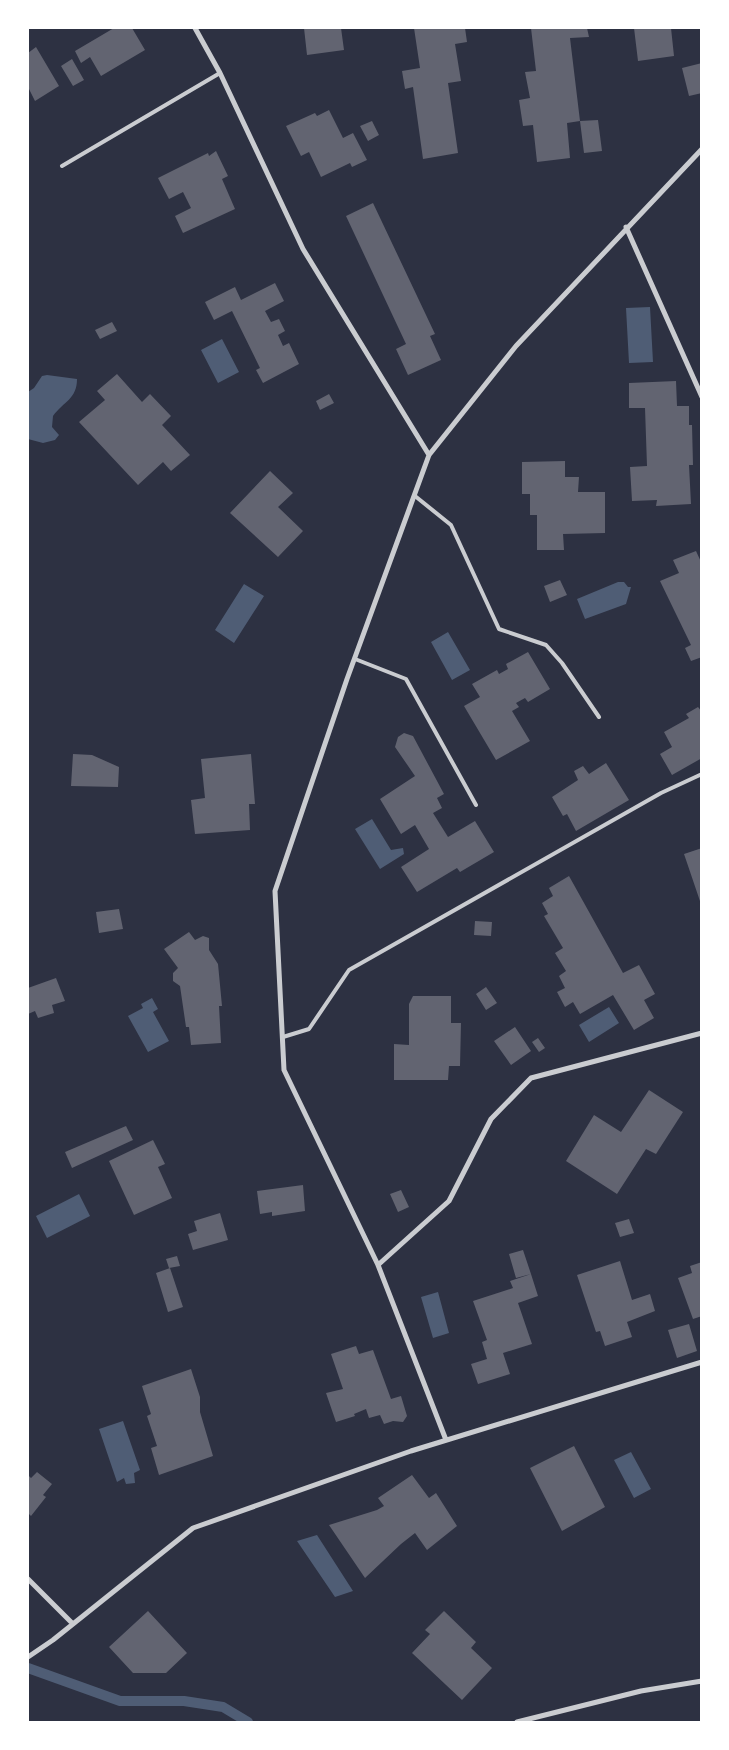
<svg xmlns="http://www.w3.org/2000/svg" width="729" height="1750" viewBox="0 0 729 1750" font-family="'Public Sans',sans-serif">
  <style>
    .water { fill: #4f5d75 }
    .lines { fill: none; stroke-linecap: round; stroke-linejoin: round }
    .stream { stroke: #4f5d75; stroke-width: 10 }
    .building { fill: #626471 }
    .service { stroke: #caccd0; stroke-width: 4 }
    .minor { stroke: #caccd0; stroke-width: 5 }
  </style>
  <rect width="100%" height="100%" fill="#2d3142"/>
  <path class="water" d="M 650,307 L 653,362 L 629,363 L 626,308 Z
    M 222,339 L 239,372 L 218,383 L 201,350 Z
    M 47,375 L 77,379 C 77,399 64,401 53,416 L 52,427 L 59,435 L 55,440 L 43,443 L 28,439 L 28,392 L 34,388 L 42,376 Z
    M 618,582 L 624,582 L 628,587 L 631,587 L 626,604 L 585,619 L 577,599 Z
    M 244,584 L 264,596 L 234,643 L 215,630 Z
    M 448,632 L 470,670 L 452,680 L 431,642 Z
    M 372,819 L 391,850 L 403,848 L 404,854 L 380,869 L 355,829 Z
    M 152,998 L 158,1009 L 153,1012 L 169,1041 L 148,1052 L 128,1016 L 143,1008 L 141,1004 Z
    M 609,1007 L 619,1023 L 589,1042 L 579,1025 Z
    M 79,1194 L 90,1216 L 47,1238 L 36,1216 Z
    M 438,1292 L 449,1333 L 433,1338 L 421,1297 Z
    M 123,1421 L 140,1470 L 134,1473 L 135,1483 L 126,1484 L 124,1478 L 117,1482 L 99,1429 Z
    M 631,1452 L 651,1489 L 634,1498 L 614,1460 Z
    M 317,1535 L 353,1591 L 335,1597 L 297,1541 Z"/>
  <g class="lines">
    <path class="stream" d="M 28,1668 L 120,1701 L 184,1701 L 223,1707 L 248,1722"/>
  </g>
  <path class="building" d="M 114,28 L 132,28 L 145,50 L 101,76 L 90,57 L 81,63 L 75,51 Z
    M 304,28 L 341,28 L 344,50 L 307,55 Z
    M 414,28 L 465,28 L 467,42 L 455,44 L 461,81 L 448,83 L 458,153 L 423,159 L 413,87 L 405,89 L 402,71 L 420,68 Z
    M 531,28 L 587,28 L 589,37 L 570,38 L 580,121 L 567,123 L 570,158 L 537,162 L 533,125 L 523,126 L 519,100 L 530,98 L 525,72 L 536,71 Z
    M 634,28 L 671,28 L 674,56 L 638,61 Z
    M 36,47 L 59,86 L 35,101 L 28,87 L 28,53 Z
    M 72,59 L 84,80 L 73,86 L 61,66 Z
    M 702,63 L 702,93 L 689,96 L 682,68 Z
    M 329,110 L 343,138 L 353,133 L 367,160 L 352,167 L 350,163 L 321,177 L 309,152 L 301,156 L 286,126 L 315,113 L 317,116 Z
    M 598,120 L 602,151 L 584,153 L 580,121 Z
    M 372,121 L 379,135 L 368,141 L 360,126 Z
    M 216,151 L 228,176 L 222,179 L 235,209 L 183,233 L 175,216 L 191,208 L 183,192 L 169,199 L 158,178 L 208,153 L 209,156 Z
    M 373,203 L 435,334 L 430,336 L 441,360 L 408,375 L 396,349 L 406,344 L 346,216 Z
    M 275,283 L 284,301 L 265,311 L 271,322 L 279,319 L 285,331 L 278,335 L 283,346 L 289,343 L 299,364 L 263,383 L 256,370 L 260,368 L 232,311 L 214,320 L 205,302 L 235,287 L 241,300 Z
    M 112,322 L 117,331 L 100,339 L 95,330 Z
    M 117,374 L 142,402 L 150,394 L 171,416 L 162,425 L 190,455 L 171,471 L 163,462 L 138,485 L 79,422 L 105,400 L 97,391 Z
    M 676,381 L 677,406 L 689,406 L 689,425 L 692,425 L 693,465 L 689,465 L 691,504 L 656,506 L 657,500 L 632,501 L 630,467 L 647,466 L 645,408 L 629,408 L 629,383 Z
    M 329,394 L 334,403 L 320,410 L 316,401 Z
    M 565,461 L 565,477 L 579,477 L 578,492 L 605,492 L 605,533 L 563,534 L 564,550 L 537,550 L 537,515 L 530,515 L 530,494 L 522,494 L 522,462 Z
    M 270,471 L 293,493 L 278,507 L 303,531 L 278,557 L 230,513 Z
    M 696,551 L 702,564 L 702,657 L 691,661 L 685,648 L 691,645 L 660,581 L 679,573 L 673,560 Z
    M 560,580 L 567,595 L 550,602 L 544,586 Z
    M 528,652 L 550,689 L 528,702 L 525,698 L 516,703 L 519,707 L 512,711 L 530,741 L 496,760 L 464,706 L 480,697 L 472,684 L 497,670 L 499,674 L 508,669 L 506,664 Z
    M 698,707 L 702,712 L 702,758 L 672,775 L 660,754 L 672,747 L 664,732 L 689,718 L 686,714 Z
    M 404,733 L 413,736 L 444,794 L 437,798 L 442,808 L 433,813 L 448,837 L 475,821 L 494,852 L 460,872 L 457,868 L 417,892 L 401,867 L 429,849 L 415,825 L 401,834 L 380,799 L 415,776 L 395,747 L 398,737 Z
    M 73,754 L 92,755 L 119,767 L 118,787 L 71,786 Z
    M 251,754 L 255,804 L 249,804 L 250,830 L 195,834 L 191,800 L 205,798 L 201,759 Z
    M 606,763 L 629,800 L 576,831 L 567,814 L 563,816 L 552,797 L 578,780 L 574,771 L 583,766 L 589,774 Z
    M 702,848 L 702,907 L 684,854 Z
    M 569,876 L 623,973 L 639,965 L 655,994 L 644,1000 L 654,1018 L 634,1030 L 613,995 L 580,1014 L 573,1002 L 565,1007 L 557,992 L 565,988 L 559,976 L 566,971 L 555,953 L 563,948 L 544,916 L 548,914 L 542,903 L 553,896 L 549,888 Z
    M 119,909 L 123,929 L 99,933 L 96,912 Z
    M 475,921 L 492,922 L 491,936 L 474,935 Z
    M 189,932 L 195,940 L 203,936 L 209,938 L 209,950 L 218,964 L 222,1006 L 219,1006 L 221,1043 L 191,1045 L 189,1027 L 186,1027 L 180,986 L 173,981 L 173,973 L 178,968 L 164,949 Z
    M 56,978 L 65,1001 L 52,1005 L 54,1013 L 38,1018 L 35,1011 L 28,1014 L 28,988 Z
    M 486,987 L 497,1003 L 486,1010 L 476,994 Z
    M 413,996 L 451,996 L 451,1023 L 461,1023 L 460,1066 L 449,1066 L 448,1080 L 394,1080 L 394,1044 L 409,1045 L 409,1004 Z
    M 515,1027 L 531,1051 L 511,1065 L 494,1041 Z
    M 538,1038 L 545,1048 L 539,1052 L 532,1042 Z
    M 649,1090 L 683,1112 L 656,1154 L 646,1149 L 617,1194 L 566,1161 L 594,1115 L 621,1132 Z
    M 126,1126 L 133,1140 L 72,1168 L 65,1152 Z
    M 153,1140 L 165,1164 L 158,1167 L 172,1198 L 134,1215 L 109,1161 Z
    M 303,1185 L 305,1211 L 272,1216 L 272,1212 L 260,1214 L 257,1191 Z
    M 401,1190 L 409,1207 L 398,1212 L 390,1194 Z
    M 220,1213 L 228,1240 L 193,1250 L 188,1234 L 197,1231 L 194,1221 Z
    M 629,1219 L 634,1233 L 620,1237 L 615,1223 Z
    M 523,1250 L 531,1274 L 516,1278 L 509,1254 Z
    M 177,1256 L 180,1266 L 169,1268 L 166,1259 Z
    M 620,1261 L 632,1300 L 650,1294 L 655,1311 L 627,1322 L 632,1337 L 605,1346 L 600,1331 L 596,1332 L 577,1275 Z
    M 702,1262 L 702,1316 L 693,1319 L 678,1278 L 692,1273 L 690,1266 Z
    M 170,1268 L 183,1307 L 168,1312 L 156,1273 Z
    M 531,1274 L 538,1296 L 518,1303 L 532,1344 L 503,1353 L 510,1374 L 478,1384 L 471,1364 L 487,1359 L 482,1342 L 487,1340 L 473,1301 L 513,1288 L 510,1281 Z
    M 689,1324 L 697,1351 L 677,1358 L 668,1330 Z
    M 356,1346 L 359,1354 L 373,1350 L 391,1399 L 401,1396 L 407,1416 L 403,1422 L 393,1421 L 384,1424 L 380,1415 L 369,1418 L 366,1409 L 354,1414 L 355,1416 L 336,1422 L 326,1393 L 343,1389 L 331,1354 Z
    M 191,1369 L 200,1397 L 200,1412 L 213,1456 L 159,1475 L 151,1448 L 157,1446 L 147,1416 L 151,1414 L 142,1386 Z
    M 574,1446 L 605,1507 L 562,1531 L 530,1468 Z
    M 37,1472 L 52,1484 L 43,1495 L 46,1497 L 31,1516 L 28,1513 L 28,1475 L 31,1478 Z
    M 412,1475 L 429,1498 L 436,1493 L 457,1526 L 427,1550 L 415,1533 L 401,1544 L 365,1578 L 329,1525 L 377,1510 L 384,1506 L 378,1498 Z
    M 148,1611 L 187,1653 L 166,1673 L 133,1673 L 109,1647 Z
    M 444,1611 L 476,1642 L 471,1648 L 492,1668 L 462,1700 L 412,1653 L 430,1634 L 425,1630 Z"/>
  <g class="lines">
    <path class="service" d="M 62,166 L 220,73
      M 415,496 L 451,525 L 499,629 L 546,645 L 562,663 L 599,717
      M 355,659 L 406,679 L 476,805
      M 283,1037 L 309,1029 L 349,970 L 661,793 L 702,774"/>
    <path class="minor" d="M 195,28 L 220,73 L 303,249 L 429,455
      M 626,227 L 702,397
      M 378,1265 L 449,1201 L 491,1119 L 531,1078 L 702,1033
      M 446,1440 L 378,1265 L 284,1070 L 275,891 L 347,679 L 429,455 L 516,346 L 702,149
      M 28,1579 L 73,1624
      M 28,1657 L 53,1640 L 193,1528 L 411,1451 L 702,1362
      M 517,1722 L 641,1691 L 702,1681"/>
  </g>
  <rect width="729" height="1750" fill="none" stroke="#ffffff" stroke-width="58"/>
</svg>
